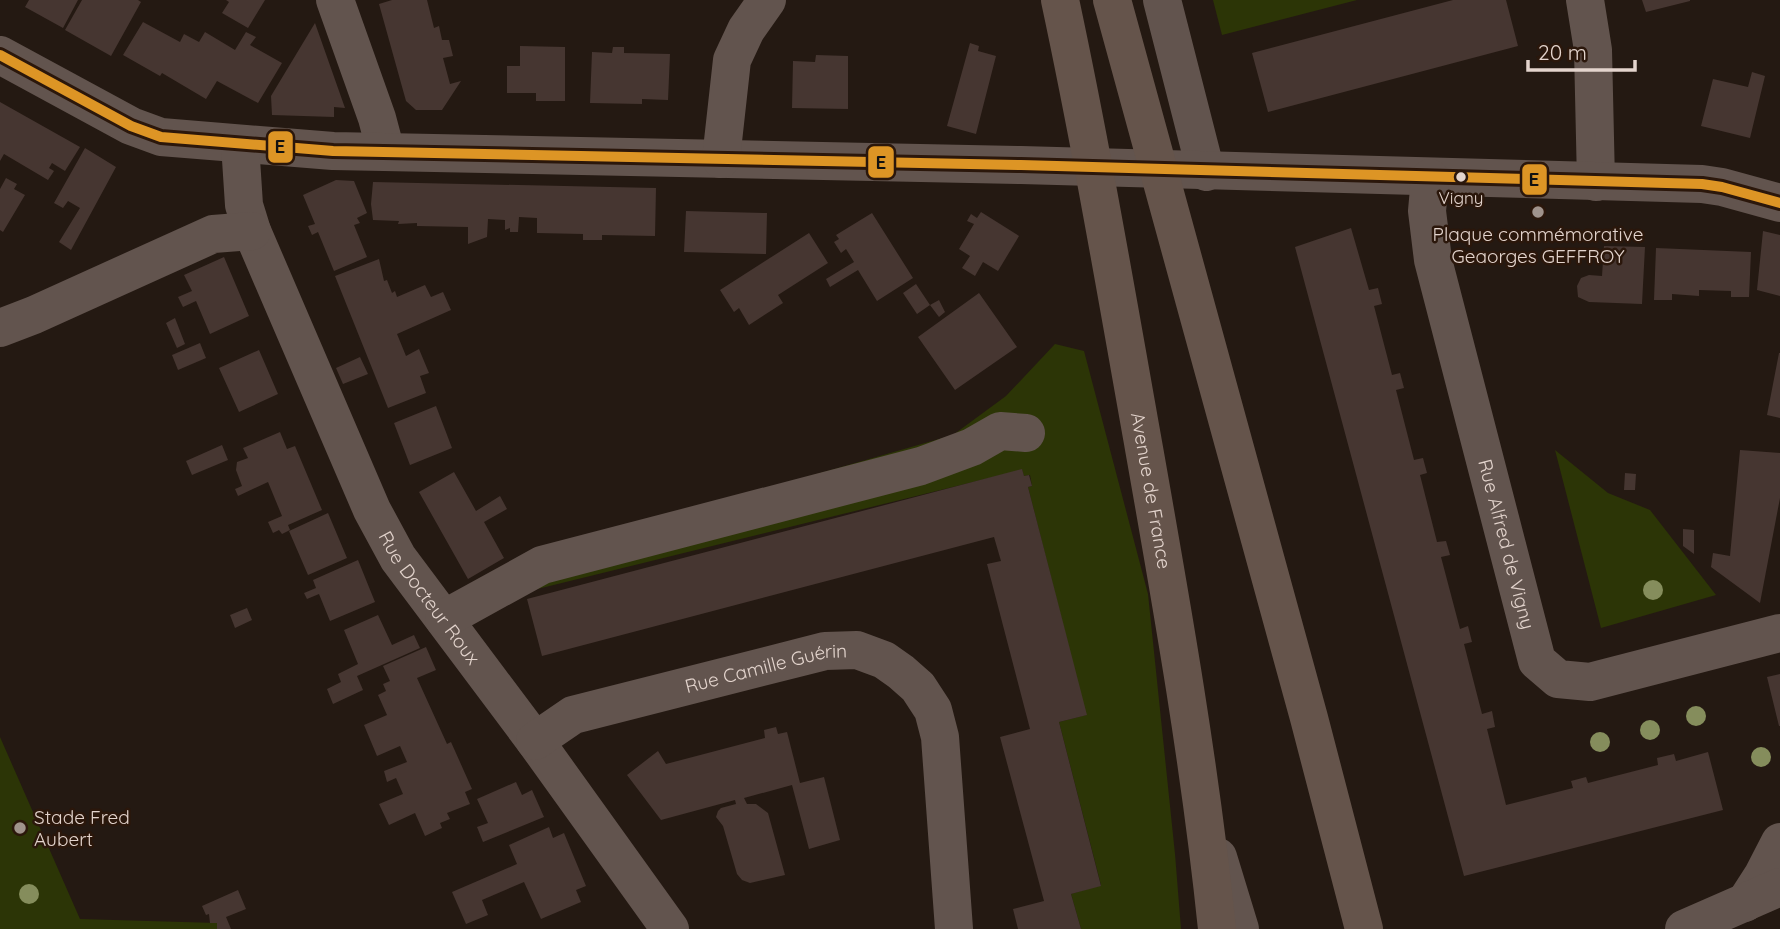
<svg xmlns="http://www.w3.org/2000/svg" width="1780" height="929" viewBox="0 0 1780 929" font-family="Quicksand,sans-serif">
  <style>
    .green { fill: #2c3506 }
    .building { fill: #463631 }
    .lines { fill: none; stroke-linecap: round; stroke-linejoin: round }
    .minor { stroke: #62544e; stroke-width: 38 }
    .major { stroke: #65544b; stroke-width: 38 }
    .bus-1-casing { stroke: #2b170b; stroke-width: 16 }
    .bus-1 { stroke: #dd9525; stroke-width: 10 }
    .tree { fill: #858d5c }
    .bus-dot { fill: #e3d4cd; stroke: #2b170b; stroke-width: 2.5 }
    .poi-dot { fill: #a0938c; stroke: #2b170b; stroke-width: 2.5 }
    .labels { text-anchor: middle; stroke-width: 5; stroke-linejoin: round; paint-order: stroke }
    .bus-label { font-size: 17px; fill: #e3d4cd; stroke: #2b170b }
    .poi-label { font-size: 19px; fill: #e3d4cd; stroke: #2b170b }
    .street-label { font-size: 19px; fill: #e3d4cd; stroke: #2b170b }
    .line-badge { stroke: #2b170b; stroke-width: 2.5 }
    .pale-badge-label { font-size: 19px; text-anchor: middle; font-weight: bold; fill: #111 }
  </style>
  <rect width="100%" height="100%" fill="#241912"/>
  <path class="green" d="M 1213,0 L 1357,0 L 1222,35 Z
    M 1055,344 L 1084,351 L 1148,594 L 1175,854 L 1181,929 L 1081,929 L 1071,894 L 1101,885 L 1059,722 L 1086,715 L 1028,487 L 1032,486 L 1030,475 L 1024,476 L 1022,470 L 517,594 L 523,558 L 953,435 L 1006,396 Z
    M 1555,450 L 1608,493 L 1650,510 L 1716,595 L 1601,628 Z
    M 0,737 L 80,919 L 217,923 L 217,929 L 0,929 Z"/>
  <path class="building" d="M 29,0 L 78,0 L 63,28 L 25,7 Z
    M 82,0 L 138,0 L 141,2 L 111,56 L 65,30 Z
    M 226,0 L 265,0 L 248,28 L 222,13 L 229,2 Z
    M 392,0 L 427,0 L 434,28 L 439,26 L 442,40 L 449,40 L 453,56 L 443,58 L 450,84 L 461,81 L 442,110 L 416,110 L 406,101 L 379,4 Z
    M 1453,0 L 1506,0 L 1518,46 L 1268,112 L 1252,53 Z
    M 1642,0 L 1690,0 L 1690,1 L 1646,12 Z
    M 143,22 L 180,42 L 184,34 L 199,42 L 205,32 L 235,50 L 246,32 L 256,37 L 250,45 L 282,63 L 258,103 L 217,81 L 206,99 L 162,73 L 160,76 L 123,55 Z
    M 315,23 L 345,108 L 334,107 L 334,117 L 272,115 L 271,96 Z
    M 970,43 L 979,46 L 978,51 L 996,56 L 976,134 L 947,126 Z
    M 520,46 L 565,47 L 565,101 L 536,101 L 536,93 L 507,93 L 507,66 L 520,66 Z
    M 613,47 L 624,47 L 624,53 L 670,54 L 668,100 L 642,99 L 642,104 L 590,103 L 592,52 L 612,53 Z
    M 816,55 L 848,56 L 848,109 L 792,108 L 793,61 L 815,62 Z
    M 1752,72 L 1765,76 L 1750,138 L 1701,126 L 1713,79 L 1748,87 Z
    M 0,102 L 80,147 L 65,171 L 52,163 L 49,168 L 54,171 L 48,180 L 4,154 L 0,161 Z
    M 85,148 L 116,167 L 71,250 L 59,242 L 80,208 L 68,201 L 63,208 L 54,203 Z
    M 6,178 L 17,184 L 14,189 L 25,195 L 3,232 L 0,230 L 0,189 Z
    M 336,180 L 354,181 L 367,213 L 357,218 L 360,223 L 354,225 L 367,257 L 334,271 L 318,232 L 312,235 L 308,226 L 315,224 L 303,195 Z
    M 373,182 L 656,188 L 655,236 L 602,235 L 602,240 L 583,240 L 583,234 L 537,233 L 537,218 L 519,217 L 518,232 L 510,232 L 510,228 L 505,230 L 505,220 L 488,219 L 487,237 L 468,244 L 468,227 L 417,226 L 417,223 L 398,224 L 399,221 L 373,220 L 371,204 Z
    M 686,211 L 767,213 L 766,254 L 684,252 Z
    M 981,212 L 1019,236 L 998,271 L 983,262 L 975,276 L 962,268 L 970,256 L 959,249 L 974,224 L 967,221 L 971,214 L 977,218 Z
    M 872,213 L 913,278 L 877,301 L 858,270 L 830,287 L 826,279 L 854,262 L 846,249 L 841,253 L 834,242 L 839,239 L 836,235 Z
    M 1351,228 L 1369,290 L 1378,288 L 1382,304 L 1374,306 L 1392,375 L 1400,373 L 1404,388 L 1396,390 L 1414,460 L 1423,458 L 1427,473 L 1420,475 L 1437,542 L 1446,541 L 1450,555 L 1441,557 L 1460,629 L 1468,626 L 1472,642 L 1464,644 L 1482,714 L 1492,711 L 1495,727 L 1487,729 L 1506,805 L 1573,788 L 1571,781 L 1586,777 L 1588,783 L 1658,765 L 1657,758 L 1674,754 L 1676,761 L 1708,752 L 1723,810 L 1464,876 L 1295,247 Z
    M 1763,231 L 1780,235 L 1780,296 L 1757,290 Z
    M 809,233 L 828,263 L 778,295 L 783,303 L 749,325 L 739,308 L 734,312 L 720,290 Z
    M 1604,246 L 1645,247 L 1642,304 L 1589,302 L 1578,297 L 1577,286 L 1581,278 L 1589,275 L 1602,276 Z
    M 1656,248 L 1751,252 L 1749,297 L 1731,297 L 1731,291 L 1699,290 L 1699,296 L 1672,294 L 1672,300 L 1654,300 Z
    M 224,257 L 249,316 L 210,334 L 196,301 L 183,307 L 178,297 L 192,291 L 184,275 Z
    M 379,259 L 384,281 L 387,280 L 392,293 L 395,291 L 397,297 L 425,285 L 431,297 L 443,292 L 451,310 L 397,334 L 406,356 L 419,349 L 429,373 L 420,376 L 426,393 L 388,408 L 335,276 Z
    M 916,284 L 930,305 L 917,314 L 903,293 Z
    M 979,293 L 1017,347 L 955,390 L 918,337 Z
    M 939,300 L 945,312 L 939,317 L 930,305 Z
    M 175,318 L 185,344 L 177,348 L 166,323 Z
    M 200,343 L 206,358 L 178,370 L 172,355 Z
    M 259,350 L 278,394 L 239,412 L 219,368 Z
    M 1779,353 L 1780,353 L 1780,418 L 1767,415 Z
    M 360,357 L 368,374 L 343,384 L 336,368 Z
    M 436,406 L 452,448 L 410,465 L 394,423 Z
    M 280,432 L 287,449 L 295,446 L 322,510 L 288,525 L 290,530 L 282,534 L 279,530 L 273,533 L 268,522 L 282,516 L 268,482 L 238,496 L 235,489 L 242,486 L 236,470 L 237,462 L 248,458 L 243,448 Z
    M 222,445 L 228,460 L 192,475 L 186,461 Z
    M 1740,450 L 1780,453 L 1780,498 L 1760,603 L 1711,567 L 1713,553 L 1730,556 Z
    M 1022,469 L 1024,476 L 1029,475 L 1032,486 L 1028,487 L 1087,715 L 1059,722 L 1101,886 L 1071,894 L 1081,929 L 1018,929 L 1013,909 L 1044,901 L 1000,737 L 1030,729 L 987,564 L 1001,561 L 994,537 L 542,656 L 527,599 Z
    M 454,472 L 476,511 L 500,496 L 507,509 L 484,522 L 504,558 L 468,579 L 419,492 Z
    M 1625,473 L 1636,474 L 1635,490 L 1624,490 Z
    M 328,513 L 347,558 L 308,575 L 289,531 Z
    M 1683,529 L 1694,530 L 1694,554 L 1683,546 Z
    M 358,560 L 375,602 L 330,621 L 319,594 L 307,599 L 304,593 L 316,588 L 313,580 Z
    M 247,608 L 252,620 L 235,628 L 230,615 Z
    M 378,615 L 392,645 L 414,635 L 420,648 L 357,676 L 363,690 L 333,704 L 327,689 L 341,682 L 338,674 L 358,664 L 344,630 Z
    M 426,647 L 436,670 L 417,678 L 447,744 L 451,742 L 472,789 L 465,792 L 470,804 L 447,813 L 450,819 L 440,823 L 442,828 L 425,836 L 415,813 L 389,825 L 379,804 L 403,794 L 396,778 L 387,782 L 384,771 L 407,762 L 400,746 L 377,756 L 364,725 L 387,715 L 378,695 L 386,691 L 383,684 L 390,681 L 383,666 Z
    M 1780,674 L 1780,726 L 1779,726 L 1767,677 Z
    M 776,727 L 778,734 L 787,732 L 800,783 L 824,777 L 840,840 L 809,849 L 792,785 L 744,798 L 747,804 L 756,804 L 768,813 L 785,875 L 750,883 L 742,880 L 737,874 L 723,826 L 716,817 L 718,811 L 721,808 L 736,804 L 735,800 L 661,820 L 627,775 L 658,751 L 666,764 L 765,738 L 764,730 Z
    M 516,782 L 522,795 L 532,790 L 544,817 L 483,842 L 477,827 L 488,823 L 477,799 Z
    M 549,827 L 553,838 L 564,833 L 586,886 L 576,890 L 581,902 L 541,919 L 524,882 L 482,900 L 488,915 L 466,924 L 452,892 L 517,864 L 509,845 Z
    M 238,890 L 246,909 L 226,917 L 231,929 L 217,929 L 217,923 L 210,923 L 209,914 L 206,915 L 202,906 Z"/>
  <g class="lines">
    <g class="minor">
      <path d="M 335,0 L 377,118 L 386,152"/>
      <path d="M 1162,0 L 1206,172"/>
      <path d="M 1585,0 L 1593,50 L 1596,182"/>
      <path d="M 0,55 L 131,126 L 161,137 L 333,151 L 1021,165 L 1702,184 L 1722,187 L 1780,203"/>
      <path id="s1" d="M 240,144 L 244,205 L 252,231 L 372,510 L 398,558 L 535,741 L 670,929"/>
      <path d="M 721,159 L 732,60 L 746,30 L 767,0"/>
      <path id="s2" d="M 1430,178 L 1427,211 L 1433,260 L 1537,661 L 1558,679 L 1590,682 L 1780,633"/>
      <path d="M 0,328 L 34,315 L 213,234 L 252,231"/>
      <path d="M 444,619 L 542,565 L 921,466 L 972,447 L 1000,431 L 1026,433"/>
      <path id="s3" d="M 535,741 L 573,715 L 825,651 L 857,650 L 884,660 L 901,672 L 918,687 L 933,710 L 940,737 L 954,929"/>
      <path d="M 1218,857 L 1240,929"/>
      <path d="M 1745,903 L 1763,875 L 1780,842"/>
      <path d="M 1684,929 L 1780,887"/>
    </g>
    <g class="major">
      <path id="s4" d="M 1060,0 C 1091,145 1116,291 1142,437 C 1171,601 1200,763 1217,929"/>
      <path d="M 1112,0 L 1309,718 L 1364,929"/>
    </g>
    <g class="bus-1-casing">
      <path id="bus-1" d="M 0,55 L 131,126 L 161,137 L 333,151 L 1021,165 L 1702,184 L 1722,187 L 1780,203"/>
    </g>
    <use href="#bus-1" class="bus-1"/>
  </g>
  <g class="tree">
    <circle cx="1653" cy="590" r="10"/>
    <circle cx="1696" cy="716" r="10"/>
    <circle cx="1650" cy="730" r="10"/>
    <circle cx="1600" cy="742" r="10"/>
    <circle cx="1761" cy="757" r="10"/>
    <circle cx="29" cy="894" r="10"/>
  </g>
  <circle class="bus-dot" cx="1461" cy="177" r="6"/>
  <g class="poi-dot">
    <circle cx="1538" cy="212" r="7"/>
    <circle cx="20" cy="828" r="7"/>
  </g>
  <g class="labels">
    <g class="bus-label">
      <text x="1461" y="204">Vigny</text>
    </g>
    <g class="poi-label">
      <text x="1538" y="241">Plaque commémorative<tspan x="1538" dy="22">Geaorges GEFFROY</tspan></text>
      <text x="34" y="824" text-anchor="start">Stade Fred<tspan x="34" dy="22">Aubert</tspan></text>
    </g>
    <g class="street-label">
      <text dy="7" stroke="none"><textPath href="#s4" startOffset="499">Avenue de France</textPath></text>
      <text dy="7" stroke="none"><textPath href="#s2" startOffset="376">Rue Alfred de Vigny</textPath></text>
      <text dy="7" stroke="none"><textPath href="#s1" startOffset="497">Rue Docteur Roux</textPath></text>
      <text dy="7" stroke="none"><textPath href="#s3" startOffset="245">Rue Camille Guérin</textPath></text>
    </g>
  </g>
  <g class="line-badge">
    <rect x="267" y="130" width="27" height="34" rx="7" fill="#dd9525"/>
    <rect x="867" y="145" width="28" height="34" rx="7" fill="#dd9525"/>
    <rect x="1521" y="163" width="27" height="33" rx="7" fill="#dd9525"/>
  </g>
  <g class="pale-badge-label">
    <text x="280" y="153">E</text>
    <text x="881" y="169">E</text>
    <text x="1534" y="186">E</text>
  </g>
  <path d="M1528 60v10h107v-10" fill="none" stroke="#e3d4cd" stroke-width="3.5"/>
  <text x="1538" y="60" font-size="21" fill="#e3d4cd" stroke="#2b170b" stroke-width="5" paint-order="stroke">20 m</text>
</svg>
